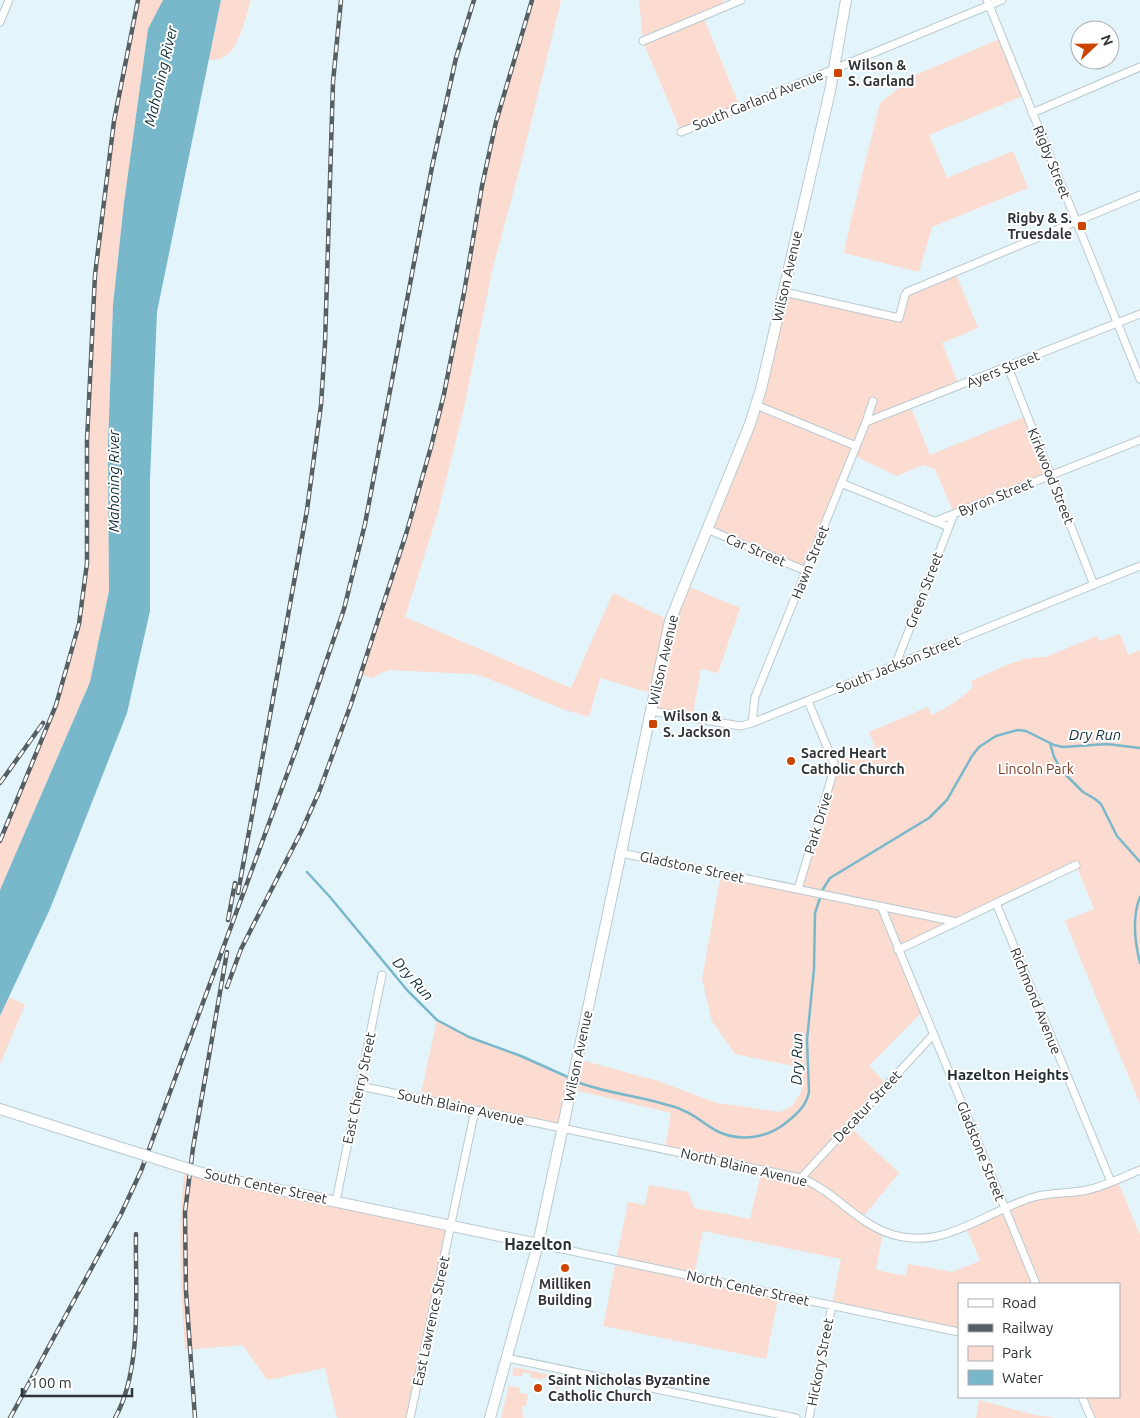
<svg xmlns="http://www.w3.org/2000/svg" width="1140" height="1418" viewBox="0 0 1140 1418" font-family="Ubuntu,sans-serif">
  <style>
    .green { fill: #fcdbd0 }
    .water { fill: #79b7cb }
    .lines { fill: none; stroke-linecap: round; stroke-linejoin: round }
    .stream { stroke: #79b7cb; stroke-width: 2.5 }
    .street-casing { stroke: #b9cad0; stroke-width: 9 }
    .secondary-casing { stroke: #b9cad0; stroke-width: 12 }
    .street { stroke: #fff; stroke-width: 7 }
    .secondary { stroke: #fff; stroke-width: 10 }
    .rail-casing { stroke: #565f62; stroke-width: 4.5 }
    .rail { stroke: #fff; stroke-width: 2.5; stroke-dasharray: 8; stroke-linecap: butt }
    .secondary-bridge-casing { stroke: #b9cad0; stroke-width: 12; stroke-linecap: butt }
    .secondary-bridge { stroke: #fff; stroke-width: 10 }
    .poi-dot { fill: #cb4500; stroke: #fff; stroke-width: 2 }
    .labels { text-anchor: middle; stroke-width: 4; stroke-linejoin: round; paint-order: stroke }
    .poi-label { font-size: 14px; font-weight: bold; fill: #2e3437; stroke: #fff; text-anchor: start }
    .street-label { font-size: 14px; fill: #2e3437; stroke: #fff }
    .park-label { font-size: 14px; fill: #7c3921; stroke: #fff }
    .water-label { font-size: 15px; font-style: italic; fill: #112f39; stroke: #fff }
    .neighbourhood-label { font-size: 15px; font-weight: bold; fill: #223034; stroke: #fff }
    .quarter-label { font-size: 16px; font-weight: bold; fill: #223034; stroke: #fff }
  </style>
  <rect width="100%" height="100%" fill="#e3f4fa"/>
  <path class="green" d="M 138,0 L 163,0 L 148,29 L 124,203 L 113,305 L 108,445 L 109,591 L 90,682 L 0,890 L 0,841 L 56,705 L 79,624 L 87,563 L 87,441 L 95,275 L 114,121 Z
    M 221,0 L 251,0 C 246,15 240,45 227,55 C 222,59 215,60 208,60 Z
    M 532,0 L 561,0 L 519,171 L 493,267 L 464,408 L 438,512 L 405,617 L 571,688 L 613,593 L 670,621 L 684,585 L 740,608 L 718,673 L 701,669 L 692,718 L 651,711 L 654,694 L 600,678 L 589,717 L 562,709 L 485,677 L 471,674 L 389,670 L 381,673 L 373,678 L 360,675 C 390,583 421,491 443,397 C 460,327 468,256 482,186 C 495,123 514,62 532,0 Z
    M 639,0 L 723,0 L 726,6 L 703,16 L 740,107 L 681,132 L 643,41 Z
    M 1002,38 L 1025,95 L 929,135 L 947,178 L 1013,151 L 1028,188 L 932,227 L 919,272 L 844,253 L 851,220 L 880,103 L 915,75 Z
    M 955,272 L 978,328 L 942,343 L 959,386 L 910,405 L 930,455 L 1027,416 L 1051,475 L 954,514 L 935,469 L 923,465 L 897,476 L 853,455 L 806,571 L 707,529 L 750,424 L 784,292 L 899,318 L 905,295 Z
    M 1120,634 L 1128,655 L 1140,650 L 1140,1104 L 1065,921 L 1094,909 L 1076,865 L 899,950 L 923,1011 L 869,1066 L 887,1084 L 849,1126 L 899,1173 L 862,1218 L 883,1231 L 876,1270 L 906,1276 L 908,1264 L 952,1272 L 980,1261 L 966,1226 L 1023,1201 L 1082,1191 L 1117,1179 L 1140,1235 L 1140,1418 L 1086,1418 L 1090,1417 L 1082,1397 L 1119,1397 L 1119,1284 L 959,1284 L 959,1332 L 832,1305 L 841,1259 L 703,1231 L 694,1276 L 779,1294 L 766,1359 L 603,1326 L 628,1202 L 645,1205 L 649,1185 L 688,1192 L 694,1208 L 750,1219 L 762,1170 L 665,1149 L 671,1113 L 571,1089 L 562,1128 L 420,1098 L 437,1020 L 469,1037 L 521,1056 L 572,1079 L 577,1059 L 658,1081 L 717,1103 L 780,1112 L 792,1106 L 801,1092 L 803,1068 L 735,1054 L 712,1021 L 702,979 L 721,873 L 798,889 L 833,763 L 875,747 L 869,732 L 928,707 L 931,715 C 948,708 959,700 973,687 L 971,681 C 994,671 1020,656 1046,657 L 1097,636 L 1100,641 Z
    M 9,997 L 25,1005 L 0,1064 L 0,1016 Z
    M 185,1168 L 451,1225 L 410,1418 L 337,1418 L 325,1368 L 267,1380 L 243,1345 L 185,1350 C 181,1289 177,1229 185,1168 Z
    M 514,1367 L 560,1377 L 557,1395 L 554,1394 L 556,1391 L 555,1382 L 551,1381 L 552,1379 L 543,1377 L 542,1380 L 530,1377 L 531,1374 L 523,1372 L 522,1377 L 512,1375 Z
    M 509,1386 L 520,1388 L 519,1393 L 528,1394 L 526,1406 L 522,1407 L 523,1418 L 501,1418 Z
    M 979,1400 L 1035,1415 L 1057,1418 L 976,1418 Z"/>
  <path class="water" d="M 163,0 L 221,0 L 157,312 L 150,479 L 150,611 L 127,713 L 50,909 L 0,1016 L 0,890 L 90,682 L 109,591 L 108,445 L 113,305 L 124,203 L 148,29 Z"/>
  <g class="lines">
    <path class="stream" d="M 1050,743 L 1054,757 L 1062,771 L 1083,792 L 1095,799 L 1101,804 L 1117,836 L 1140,862
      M 307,872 L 330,897 L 407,990 L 437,1020 L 469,1037 L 521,1056 L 570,1078
      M 1140,897 C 1132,917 1135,943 1140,963
      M 575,1081 C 603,1093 635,1095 664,1104 C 670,1106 677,1107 682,1110 C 696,1115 706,1126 719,1132 C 741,1142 768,1138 787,1122 C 798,1113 806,1106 809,1092 L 807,1040 L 814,969 L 815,913 L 823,889 L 830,878 L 929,818 L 947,800 L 972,756 L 979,747 L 996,736 L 1018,730 L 1026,731 L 1054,745 L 1063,747 L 1107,744 L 1140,748"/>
    <g class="street-casing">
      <path id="street" d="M 987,0 L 1140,379
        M 0,22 L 9,0
        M 643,41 L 741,0
        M 1032,113 L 1140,67
        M 681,132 L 1002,0
        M 784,292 L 899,318 L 905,295 L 907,292 L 1140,195
        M 1008,367 L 1094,585
        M 756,405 L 856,446
        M 866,422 L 1140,314
        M 841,483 L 949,527
        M 936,521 L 1140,440
        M 707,529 L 806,571
        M 895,666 L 954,514
        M 651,711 L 740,726 L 752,723 L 1140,566
        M 752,723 L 755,697 L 866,422 L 873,401
        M 621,853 L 957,922
        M 798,889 L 835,766 L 808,701
        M 996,903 L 1111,1182
        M 881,906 L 1036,1284
        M 898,950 L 1076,865
        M 360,1086 L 801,1178 C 835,1191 858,1225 894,1235 C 945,1250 988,1210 1034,1197 C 1051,1192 1069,1194 1087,1190 C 1105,1186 1123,1177 1140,1170
        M 801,1178 L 933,1035
        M 336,1201 L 382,975
        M 538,1244 L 959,1332
        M 507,1358 L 796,1418
        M 1082,1397 L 1091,1418
        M 410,1418 L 475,1110
        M 809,1418 L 832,1305"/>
    </g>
    <g class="secondary-casing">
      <path id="secondary" d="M 0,1109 L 103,1142
        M 208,1175 L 538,1244
        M 490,1418 L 538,1244 L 670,621 L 750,424 L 761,389 L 830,91 L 846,0"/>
    </g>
    <use href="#street" class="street"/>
    <use href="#secondary" class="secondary"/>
    <g class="rail-casing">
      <path id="rail" d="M 0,783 L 43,723
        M 0,841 L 56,705 L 79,624 L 87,563 L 87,441 L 95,275 L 114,121 L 138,0
        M 238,893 L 307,510 L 321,405 L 325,344 L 333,82 L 341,0
        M 228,920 L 235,883
        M 227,987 L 241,949 L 302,830 L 319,792 L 351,704 L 407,531 L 431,447 L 444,394 L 464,293 L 482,186 L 496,122 L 532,0
        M 10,1418 L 121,1214 L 141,1171 L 296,750 L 344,609 L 365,524 L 432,167 L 456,58 L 474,0
        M 115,1418 C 143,1368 135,1290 136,1234
        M 195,1418 L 186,1291 L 185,1212 L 193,1148 L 227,952"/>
    </g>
    <use href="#rail" class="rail"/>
    <g class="secondary-bridge-casing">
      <path id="secondary-bridge" d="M 103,1142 L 208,1175"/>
    </g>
    <use href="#secondary-bridge" class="secondary-bridge"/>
  </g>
  <g class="poi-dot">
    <rect x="833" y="68" width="10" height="10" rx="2.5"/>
    <rect x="1077" y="221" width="10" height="10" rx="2.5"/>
    <rect x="648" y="719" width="10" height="10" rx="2.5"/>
    <circle cx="791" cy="761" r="5"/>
    <circle cx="565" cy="1268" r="5"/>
    <circle cx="538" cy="1388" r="5"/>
  </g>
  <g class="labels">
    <g class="poi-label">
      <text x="848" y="70">Wilson &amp;<tspan x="848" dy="16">S. Garland</tspan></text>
      <text x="1072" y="223" text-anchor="end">Rigby &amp; S.<tspan x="1072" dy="16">Truesdale</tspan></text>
      <text x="663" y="721">Wilson &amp;<tspan x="663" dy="16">S. Jackson</tspan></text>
      <text x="801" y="758">Sacred Heart<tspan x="801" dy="16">Catholic Church</tspan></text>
      <text x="565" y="1289" text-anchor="middle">Milliken<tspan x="565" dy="16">Building</tspan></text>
      <text x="548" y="1385">Saint Nicholas Byzantine<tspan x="548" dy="16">Catholic Church</tspan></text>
    </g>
    <g class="street-label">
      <text transform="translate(758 100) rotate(-22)" y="5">South Garland Avenue</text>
      <text transform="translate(1052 162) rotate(68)" y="5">Rigby Street</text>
      <text transform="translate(787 276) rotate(-77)" y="5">Wilson Avenue</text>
      <text transform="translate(1003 369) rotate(-22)" y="5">Ayers Street</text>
      <text transform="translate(1051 476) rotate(68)" y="5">Kirkwood Street</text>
      <text transform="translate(996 497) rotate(-22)" y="5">Byron Street</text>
      <text transform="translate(756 550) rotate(23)" y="5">Car Street</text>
      <text transform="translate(810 562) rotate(-68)" y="5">Hawn Street</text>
      <text transform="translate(924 590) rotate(-69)" y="5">Green Street</text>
      <text transform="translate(663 660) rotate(-77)" y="5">Wilson Avenue</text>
      <text transform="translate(898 664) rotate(-22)" y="5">South Jackson Street</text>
      <text transform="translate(818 823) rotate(-73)" y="5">Park Drive</text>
      <text transform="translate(692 867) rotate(12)" y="5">Gladstone Street</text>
      <text transform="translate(1036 1001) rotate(68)" y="5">Richmond Avenue</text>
      <text transform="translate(578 1056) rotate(-78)" y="5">Wilson Avenue</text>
      <text transform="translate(359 1088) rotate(-78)" y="5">East Cherry Street</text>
      <text transform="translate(867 1106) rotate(-47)" y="5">Decatur Street</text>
      <text transform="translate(461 1107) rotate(12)" y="5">South Blaine Avenue</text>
      <text transform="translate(981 1151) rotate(68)" y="5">Gladstone Street</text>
      <text transform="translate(744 1167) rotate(13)" y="5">North Blaine Avenue</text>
      <text transform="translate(266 1186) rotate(12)" y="5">South Center Street</text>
      <text transform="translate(748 1288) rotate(12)" y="5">North Center Street</text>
      <text transform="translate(431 1321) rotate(-78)" y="5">East Lawrence Street</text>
      <text transform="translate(820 1362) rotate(-79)" y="5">Hickory Street</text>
    </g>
    <g class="park-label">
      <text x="1036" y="774">Lincoln Park</text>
    </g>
    <g class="water-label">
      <text transform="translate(161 76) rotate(-77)" y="5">Mahoning River</text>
      <text transform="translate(114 481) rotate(-90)" y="5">Mahoning River</text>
      <text x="1095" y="740">Dry Run</text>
      <text transform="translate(413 979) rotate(48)" y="5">Dry Run</text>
      <text transform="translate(797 1059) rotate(-89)" y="5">Dry Run</text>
    </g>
    <g class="neighbourhood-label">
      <text x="1008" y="1080">Hazelton Heights</text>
    </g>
    <g class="quarter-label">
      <text x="538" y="1250">Hazelton</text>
    </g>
  </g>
  <rect x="958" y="1283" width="162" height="115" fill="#ffffff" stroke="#abaeaf"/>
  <rect x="968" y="1299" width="25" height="8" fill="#ffffff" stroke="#abaeaf"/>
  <text x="1002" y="1308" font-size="15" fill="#2e3437">Road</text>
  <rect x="968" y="1324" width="25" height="8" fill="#565f62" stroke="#abaeaf"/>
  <text x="1002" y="1333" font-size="15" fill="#2e3437">Railway</text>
  <rect x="968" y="1346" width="25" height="15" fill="#fcdbd0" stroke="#abaeaf"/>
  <text x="1002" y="1358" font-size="15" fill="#2e3437">Park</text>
  <rect x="968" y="1370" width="25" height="15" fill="#79b7cb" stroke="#abaeaf"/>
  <text x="1002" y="1383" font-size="15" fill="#2e3437">Water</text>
  <g transform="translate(1095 45) rotate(68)"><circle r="24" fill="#ffffff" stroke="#abaeaf"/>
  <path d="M0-4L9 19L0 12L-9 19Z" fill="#cb4500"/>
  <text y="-8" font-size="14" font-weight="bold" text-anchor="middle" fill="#2e3437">N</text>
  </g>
  <path d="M22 1388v8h110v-8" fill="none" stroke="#2e3437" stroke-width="2.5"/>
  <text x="30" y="1388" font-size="15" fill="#2e3437" stroke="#ffffff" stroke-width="4" paint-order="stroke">100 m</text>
</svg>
